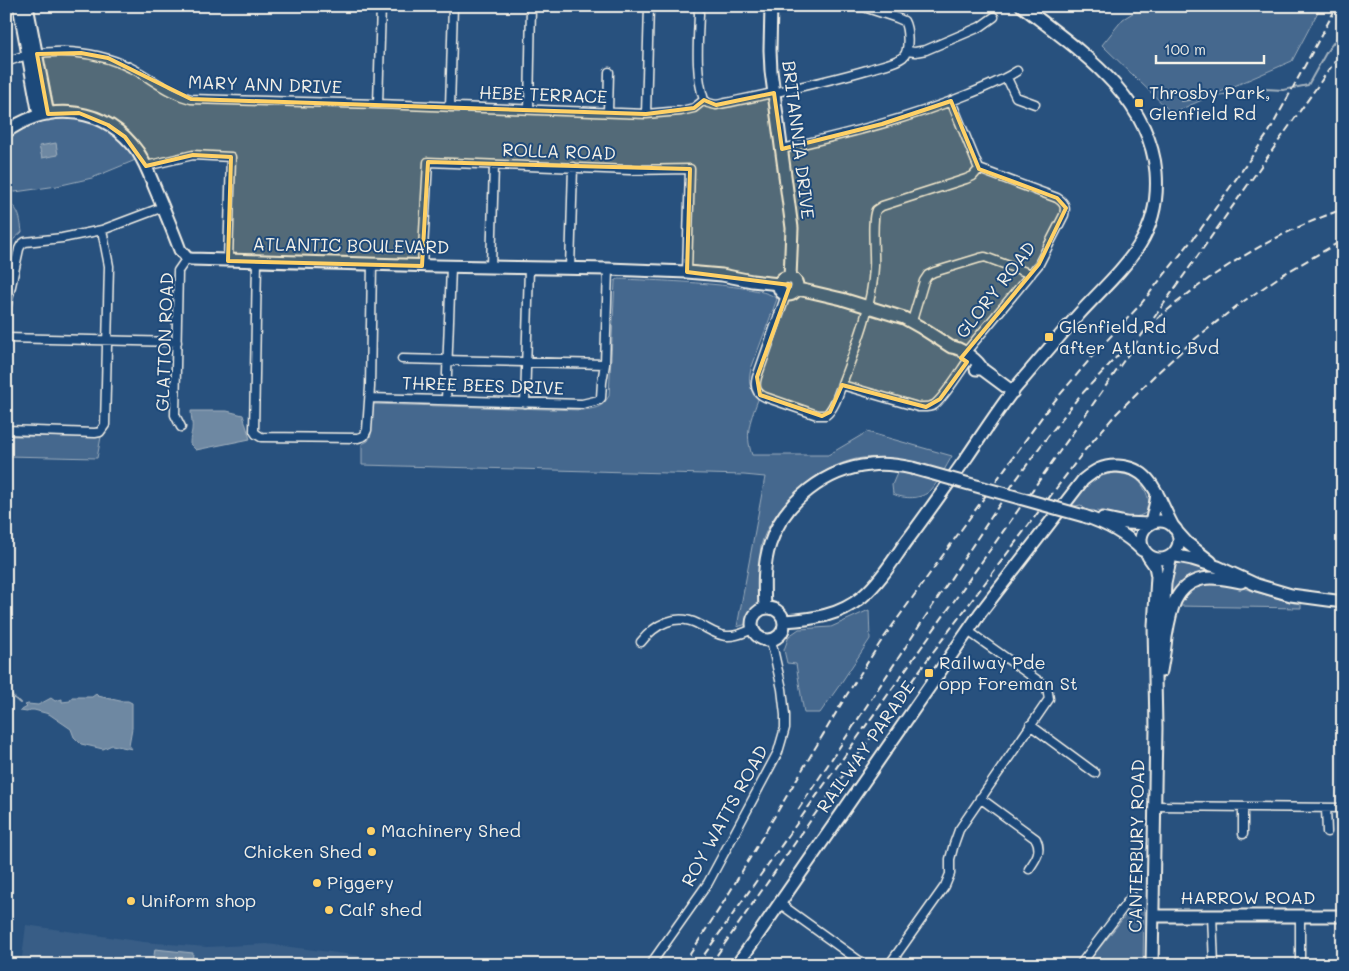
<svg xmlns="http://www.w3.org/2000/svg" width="1349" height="971" viewBox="0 0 1349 971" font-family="Mali,sans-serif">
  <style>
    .built { fill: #375d86 }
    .green { fill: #45688e; stroke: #9cacbb }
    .water { fill: #6e88a2; stroke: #a4b2be }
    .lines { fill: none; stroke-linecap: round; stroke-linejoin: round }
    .stream { stroke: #a4b2be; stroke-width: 2 }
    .street-casing { stroke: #f4f1e8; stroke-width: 11 }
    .secondary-casing { stroke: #f4f1e8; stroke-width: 15 }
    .street { stroke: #1f4a7a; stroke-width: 8 }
    .secondary { stroke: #1f4a7a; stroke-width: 11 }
    .rail { stroke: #f4f1e8; stroke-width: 2; stroke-dasharray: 8 4; stroke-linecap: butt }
    .secondary-bridge-casing { stroke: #f4f1e8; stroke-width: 15; stroke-linecap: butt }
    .secondary-bridge { stroke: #1f4a7a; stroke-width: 11 }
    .marked { fill: #ffd166; fill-opacity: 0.2; stroke: #ffd166; stroke-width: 4; stroke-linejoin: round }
    .poi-dot { fill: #ffd166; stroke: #1f4a7a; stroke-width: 2 }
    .labels { text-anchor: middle; stroke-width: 4; stroke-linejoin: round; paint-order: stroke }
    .street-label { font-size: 18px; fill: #f4f1e8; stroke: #1f4a7a }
    .poi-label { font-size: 18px; fill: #f4f1e8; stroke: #1f4a7a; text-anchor: start }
  </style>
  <rect width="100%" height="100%" fill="#28517e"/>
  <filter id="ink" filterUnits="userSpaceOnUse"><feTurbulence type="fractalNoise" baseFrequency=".02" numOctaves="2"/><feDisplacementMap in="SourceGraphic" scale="10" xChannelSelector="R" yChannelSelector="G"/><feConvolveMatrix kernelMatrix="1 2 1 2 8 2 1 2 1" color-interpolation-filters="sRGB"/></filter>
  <g filter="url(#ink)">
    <path class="built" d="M 26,925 L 144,942 L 207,947 L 267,944 L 377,958 L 396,965 L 21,965 Z"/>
    <path class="green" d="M 1144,6 L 1321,6 L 1292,61 L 1172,113 L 1102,45 L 1123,19 Z
      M 54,117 L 86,119 L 115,132 L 138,159 L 92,178 L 57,186 L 15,192 L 6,190 L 6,136 L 18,128 Z
      M 6,201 C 20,209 20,218 22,232 L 13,240 L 6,275 Z
      M 618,279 C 643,280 764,283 777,299 L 751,369 C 748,384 749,387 759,397 C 751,419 744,432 752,455 L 828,455 L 867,432 L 952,456 C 947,465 937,484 931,490 C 921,500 904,499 893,494 L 892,485 L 898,471 L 912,476 L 921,463 C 900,459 877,455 856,459 C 817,468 777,502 763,539 C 757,555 762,576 760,593 C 758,605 752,613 747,624 L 737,627 L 765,477 L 744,475 L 362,465 L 362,444 L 368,441 L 371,435 L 372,404 L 582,410 C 596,408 601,409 609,396 L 615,281 Z
      M 6,436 L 101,437 L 97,458 L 6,456 Z
      M 1116,473 C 1123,474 1130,475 1135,478 C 1144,483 1156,508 1144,514 C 1132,520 1118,517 1106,514 C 1099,512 1094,509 1087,511 L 1081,505 L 1075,506 L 1069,505 C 1085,486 1091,476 1116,473 Z
      M 1179,563 C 1188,563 1203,565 1207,572 C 1192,576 1177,584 1170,598 L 1172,576 L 1176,564 Z
      M 1215,580 L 1294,603 L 1301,603 L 1301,608 L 1176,606 L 1192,587 Z
      M 869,610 L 870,639 L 841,683 L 820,713 L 804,713 L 796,664 L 787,663 L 784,650 L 789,636 L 799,629 L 831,627 Z
      M 1144,908 L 1143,965 L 1086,965 L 1129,911 Z"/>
    <path class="water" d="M 56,143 L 58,155 L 42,158 L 39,146 Z
      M 191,411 L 227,411 L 243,415 L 250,439 L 196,450 L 190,444 C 190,437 191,436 192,430 C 193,425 191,417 191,411 Z
      M 96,694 L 98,696 L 120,701 L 128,701 L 132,703 L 132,728 L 129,745 L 132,749 L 112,745 L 103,749 L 81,744 L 74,737 L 71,729 L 49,714 L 34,710 L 30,710 L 27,712 L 20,711 L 27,707 L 25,705 L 28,704 L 38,705 L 51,698 L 55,701 L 62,699 L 62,702 L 70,701 L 72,697 L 92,697 Z
      M 155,949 L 193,953 L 192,965 L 153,962 Z"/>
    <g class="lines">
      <path class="stream" d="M 1181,101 L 1265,89 L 1283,90 L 1308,85 L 1327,51 L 1343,30
        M 6,695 L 11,695 L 20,703"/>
      <g class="street-casing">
        <path id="street" d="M 698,6 L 699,14 C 698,43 695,72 704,100 L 708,103 L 716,105 C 768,94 819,84 870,69 C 879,66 896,63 903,57 C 910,51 908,28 904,21 L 897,18 L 864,7 L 828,6
          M 907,51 L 915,52 L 926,50 L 980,27 L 994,17
          M 6,62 C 48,45 98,50 137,71 C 155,81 170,94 191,99 L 378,104 L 381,6
          M 1007,78 L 1016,97 L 1035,104
          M 951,101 L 979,169 L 1057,198 C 1065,203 1066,207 1064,215 L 1039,264 L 965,353
          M 378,104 L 646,114 L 681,111 L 694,108 L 704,100
          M 450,107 L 453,6
          M 529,109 L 531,6
          M 608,112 L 609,72
          M 646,114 L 649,6
          M 782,149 C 845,134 909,119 969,94 C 985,87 1002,81 1017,71
          M 146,166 L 193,155 L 231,157 L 228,261
          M 257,261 L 254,431 L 256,434 L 261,437 L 358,438 L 364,436 L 367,430 L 370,387 L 372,264
          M 422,266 L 428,162 L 630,170 L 690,169 L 687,272
          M 491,267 L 494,165
          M 570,269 L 573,167
          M 786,295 L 757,377 C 754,387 756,393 765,397 L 817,415 L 826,415 C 835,408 839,392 843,381 C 857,344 872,307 874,267 C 875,254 871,220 876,210 L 882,206 L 966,179 L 973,176 L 979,169
          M 6,309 L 19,249 L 21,245 L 25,242 L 62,238 L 102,230 L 163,207
          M 912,321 L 924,281 L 928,275 L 934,272 L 980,258 L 985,257 L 1031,274
          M 6,338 L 177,342
          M 402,359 L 605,364
          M 842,385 L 918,407 C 923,407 928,408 934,405 C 943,399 960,372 967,362
          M 370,398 L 582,404 L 599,400 L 601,398 L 602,382 L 605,364 L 608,269
          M 446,400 L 451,267
          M 525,403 L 529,268
          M 181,427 L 175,415 L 178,271 L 187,258
          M 6,430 L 95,433 L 100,432 L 105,425 L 109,266 L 102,230
          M 641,642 C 655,624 676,613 698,624 C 707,628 717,636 727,636 C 736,637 745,632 753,629
          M 1030,725 L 1095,773
          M 980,798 L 1036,839 C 1042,851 1036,859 1029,869
          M 1155,806 L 1343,808
          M 1326,808 L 1327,832
          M 1243,834 L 1243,808
          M 779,903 L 865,965
          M 1212,915 L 1214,965
          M 650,965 L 708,883 L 778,752 L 785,728 L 785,715 L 782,689 L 771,640
          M 889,965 L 945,886 L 950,874 L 950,859 L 954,844 L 959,830 L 1049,699 L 1047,687 L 968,631
          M 1080,965 L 1132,896
          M 1300,965 L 1300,916"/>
      </g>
      <g class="secondary-casing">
        <path id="secondary" d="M 19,6 L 39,115
          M 27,6 L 48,114
          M 771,6 L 770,50 L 771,71 L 792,228 L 790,278
          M 6,132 C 50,100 106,107 138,152 C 146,164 151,179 157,193 C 165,212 173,231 180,250 L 187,258 L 191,259 L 437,266 L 608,269 L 687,272 L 722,275 L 752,281 L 779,284
          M779 286a9 9 0 1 1 18 0a9 9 0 1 1-18 0Z
          M 797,289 L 812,292 L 842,299 L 904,318 L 920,327 L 951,347 C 960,347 979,361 982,369
          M 976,369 L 982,369 L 1013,392
          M 1084,516 C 1105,523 1126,534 1142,550
          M 1103,518 L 1126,523 L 1149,524
          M1141 540a19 19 0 1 1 38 0a19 19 0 1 1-38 0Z
          M 1151,523 L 1156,501 L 1157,493
          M 1178,533 L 1187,543 L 1211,562
          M 1172,555 L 1192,559 L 1218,567 L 1257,585 L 1291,595 L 1343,602
          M 1148,556 L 1155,566 L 1157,576 L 1154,626 L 1156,728 L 1152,965
          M752 624a16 16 0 1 1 32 0a16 16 0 1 1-32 0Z
          M 765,608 C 764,586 763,565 770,544 C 784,501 826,469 870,465 C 884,463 898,465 912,468
          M 784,621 C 813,619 839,616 862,597 C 880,582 893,560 906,542 C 927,514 947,485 967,457 C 982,435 996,413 1012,392 C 1034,366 1057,339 1080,313 C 1100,291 1124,270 1140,244 C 1153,223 1158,197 1156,172 C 1149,95 1077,49 1022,6
          M 1162,646 L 1165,583 L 1171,556
          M 1161,671 C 1163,660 1165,649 1166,637 C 1170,613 1174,585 1202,579 C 1215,576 1228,580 1241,582
          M 1153,916 L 1343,916
          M 737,965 L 981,612 L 1083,480 C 1094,471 1103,465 1118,466 C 1155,468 1158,501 1174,528"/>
      </g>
      <use href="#street" class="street"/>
      <use href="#secondary" class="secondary"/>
      <path class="rail" d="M 1157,319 C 1214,270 1272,235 1343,209
        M 798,810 L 1013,484 L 1042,444 L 1078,398 L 1124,349
        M 683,965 L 725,900 L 846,696 L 880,643 L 1047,410 L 1096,352 L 1140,305 L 1200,230 L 1269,132 L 1337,6
        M 697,965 L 1343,50
        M 710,965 L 813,817 L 930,656 L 1085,450 L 1116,414 L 1155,375 L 1195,339 L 1238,305 L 1282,275 L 1343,240"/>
      <g class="secondary-bridge-casing">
        <path id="secondary-bridge" d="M 912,468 L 1084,516"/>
      </g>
      <use href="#secondary-bridge" class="secondary-bridge"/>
    </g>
  </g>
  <path class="marked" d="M 81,53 L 108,58 L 191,99 L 646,114 L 694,108 L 704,100 L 716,105 L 774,93 L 782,149 L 882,124 L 951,101 L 979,169 L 1057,198 L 1066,208 L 1039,264 L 961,358 L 967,362 L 940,399 L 926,407 L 842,385 L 830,412 L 822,416 L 760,395 L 757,377 L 790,285 L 687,272 L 690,169 L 428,162 L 422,266 L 228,261 L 231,157 L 193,155 L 146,166 L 125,137 L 108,125 L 79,113 L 48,114 L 37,54 Z"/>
  <g class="poi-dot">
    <rect x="1134" y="98" width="10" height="10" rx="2.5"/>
    <rect x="1044" y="332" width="10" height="10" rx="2.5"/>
    <rect x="924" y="668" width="10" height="10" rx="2.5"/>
    <circle cx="371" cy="831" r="5"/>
    <circle cx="372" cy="852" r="5"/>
    <circle cx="317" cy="883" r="5"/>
    <circle cx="131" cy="901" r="5"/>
    <circle cx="329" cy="910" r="5"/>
  </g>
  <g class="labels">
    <g class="street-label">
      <text transform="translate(265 85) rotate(2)" y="6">MARY ANN DRIVE</text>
      <text transform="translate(543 95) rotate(2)" y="6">HEBE TERRACE</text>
      <text transform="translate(798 140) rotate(83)" y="6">BRITANNIA DRIVE</text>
      <text transform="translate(559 152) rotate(2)" y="6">ROLLA ROAD</text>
      <text transform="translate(351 246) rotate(1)" y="6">ATLANTIC BOULEVARD</text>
      <text transform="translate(996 290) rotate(-52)" y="6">GLORY ROAD</text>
      <text transform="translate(165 342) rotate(-88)" y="6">GLATTON ROAD</text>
      <text transform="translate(483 386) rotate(2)" y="6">THREE BEES DRIVE</text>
      <text transform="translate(866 747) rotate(-55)" y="6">RAILWAY PARADE</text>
      <text transform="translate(725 816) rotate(-61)" y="6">ROY WATTS ROAD</text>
      <text transform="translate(1137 846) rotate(-89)" y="6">CANTERBURY ROAD</text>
      <text x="1248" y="904">HARROW ROAD</text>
    </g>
    <g class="poi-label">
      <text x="1149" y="99">Throsby Park,<tspan x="1149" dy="21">Glenfield Rd</tspan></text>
      <text x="1059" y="333">Glenfield Rd<tspan x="1059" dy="21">after Atlantic Bvd</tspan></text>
      <text x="939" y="669">Railway Pde<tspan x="939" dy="21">opp Foreman St</tspan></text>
      <text x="381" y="837">Machinery Shed</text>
      <text x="362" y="858" text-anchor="end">Chicken Shed</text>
      <text x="327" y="889">Piggery</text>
      <text x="141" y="907">Uniform shop</text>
      <text x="339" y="916">Calf shed</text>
    </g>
  </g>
  <rect width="1349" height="971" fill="none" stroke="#1f4a7a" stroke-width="25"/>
  <rect x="12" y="12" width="1324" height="946" fill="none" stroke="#f4f1e8" stroke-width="2" filter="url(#ink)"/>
  <path d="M1156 55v8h108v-8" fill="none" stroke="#f4f1e8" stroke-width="2.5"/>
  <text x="1164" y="55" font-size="15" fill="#f4f1e8" stroke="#1f4a7a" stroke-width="4" paint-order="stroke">100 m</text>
</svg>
